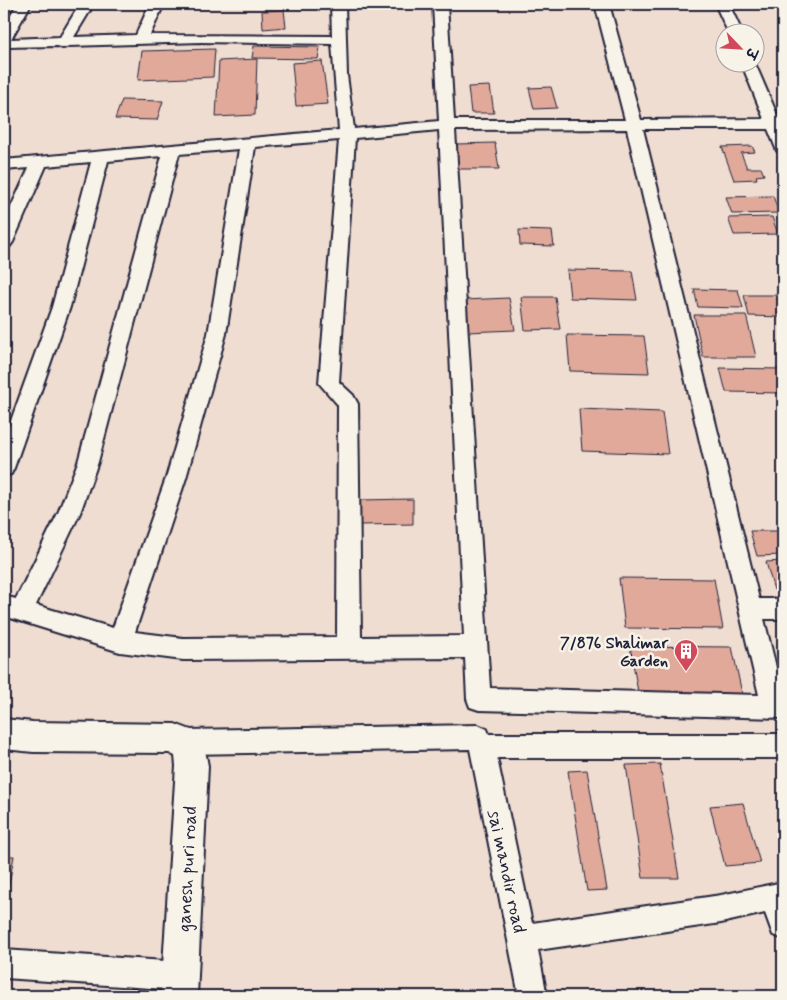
<svg xmlns="http://www.w3.org/2000/svg" width="787" height="1000" viewBox="0 0 787 1000" font-family="Mynerve,'Playpen Sans Deva',sans-serif">
  <style>
    .building { fill: #e1a99a; stroke: #22223b }
    .lines { fill: none; stroke-linecap: round; stroke-linejoin: round }
    .minor-casing { stroke: #22223b; stroke-width: 4 }
    .tertiary-casing { stroke: #22223b; stroke-width: 4 }
    .minor { fill: #f7f3e8; fill-rule: evenodd }
    .tertiary { fill: #f7f3e8; fill-rule: evenodd }
    .labels { text-anchor: middle; stroke-width: 5; stroke-linejoin: round; paint-order: stroke }
    .poi-label { font-size: 16px; font-weight: bold; fill: #22223b; stroke: #f7f3e8; text-anchor: end }
    .near-street-label { font-size: 19px; fill: #22223b; stroke: #f7f3e8 }
  </style>
  <rect width="100%" height="100%" fill="#f0ddd1"/>
  <filter id="ink" filterUnits="userSpaceOnUse"><feTurbulence type="fractalNoise" baseFrequency=".02" numOctaves="2"/><feDisplacementMap in="SourceGraphic" scale="10" xChannelSelector="R" yChannelSelector="G"/><feConvolveMatrix kernelMatrix="1 2 1 2 8 2 1 2 1" color-interpolation-filters="sRGB"/></filter>
  <g filter="url(#ink)">
    <path class="building" d="M 284,10 L 286,27 L 263,29 L 262,11 Z
      M 254,46 L 320,47 L 318,59 L 252,58 Z
      M 215,49 L 213,77 L 138,80 L 142,51 Z
      M 257,59 L 255,115 L 216,117 L 219,61 Z
      M 322,61 L 328,104 L 296,106 L 292,63 Z
      M 490,86 L 494,113 L 471,113 L 468,87 Z
      M 551,87 L 557,108 L 534,109 L 529,88 Z
      M 122,100 L 163,101 L 157,120 L 115,119 Z
      M 495,143 L 499,169 L 458,169 L 456,144 Z
      M 752,146 L 755,152 L 741,153 L 747,168 L 761,168 L 764,175 L 756,176 L 757,179 L 734,180 L 722,147 Z
      M 773,196 L 779,213 L 732,214 L 726,197 Z
      M 772,217 L 778,234 L 734,235 L 728,218 Z
      M 519,230 L 552,231 L 554,246 L 520,245 Z
      M 567,270 L 632,271 L 637,300 L 570,298 Z
      M 694,289 L 738,290 L 743,308 L 698,307 Z
      M 744,295 L 783,295 L 783,317 L 749,316 Z
      M 521,297 L 555,297 L 560,329 L 525,330 Z
      M 509,298 L 515,330 L 467,332 L 463,300 Z
      M 694,315 L 746,315 L 756,357 L 703,357 Z
      M 567,335 L 644,336 L 649,373 L 570,371 Z
      M 720,368 L 782,369 L 783,393 L 726,392 Z
      M 579,409 L 662,412 L 668,454 L 582,451 Z
      M 413,499 L 413,524 L 360,525 L 360,500 Z
      M 750,531 L 783,531 L 783,555 L 757,556 Z
      M 783,561 L 783,590 L 774,590 L 766,562 Z
      M 619,578 L 714,579 L 723,629 L 625,628 Z
      M 630,646 L 732,647 L 743,698 L 639,698 Z
      M 660,764 L 679,878 L 643,878 L 626,765 Z
      M 587,770 L 607,890 L 587,891 L 568,771 Z
      M 743,803 L 760,863 L 725,866 L 710,806 Z
      M 4,856 L 14,856 L 4,913 Z"/>
    <g class="lines">
      <g class="minor-casing">
        <path id="minor" d="M 17,4 L 31,4 L 11,39 L 60,37 L 80,4 L 94,4 L 74,37 L 136,35 L 150,4 L 164,4 L 150,35 L 332,36 L 331,4 L 345,4 L 347,75 L 354,129 L 439,121 L 433,4 L 447,4 L 454,120 L 625,120 L 595,4 L 609,4 L 641,120 L 764,119 L 741,62 L 754,61 L 779,119 L 783,119 L 783,152 L 777,151 L 768,129 L 643,129 L 759,599 L 783,599 L 783,619 L 764,619 L 783,695 L 783,718 L 479,710 L 470,707 L 467,699 L 465,658 L 183,660 L 120,652 L 4,616 L 4,596 L 16,599 L 58,513 L 78,462 L 162,156 L 108,161 L 70,307 L 14,468 L 11,474 L 4,476 L 4,440 L 52,307 L 91,162 L 46,166 L 13,242 L 10,246 L 4,248 L 4,222 L 29,168 L 4,170 L 4,160 L 339,130 L 332,44 L 201,42 L 69,46 L 63,48 L 57,46 L 4,47 L 4,26 ZM 627,129 L 759,695 L 490,688 L 455,130 ZM 439,130 L 464,636 L 361,637 L 358,404 L 353,395 L 339,382 L 355,138 ZM 339,140 L 319,383 L 338,405 L 337,637 L 183,638 L 135,632 L 186,478 L 226,334 L 255,147 ZM 239,149 L 208,334 L 166,478 L 113,628 L 36,605 L 80,513 L 98,462 L 179,154 Z
          M 715,4 L 729,4 L 742,32 L 728,32 Z
          M 478,725 L 487,729 L 489,734 L 783,734 L 783,758 L 497,758 L 532,923 L 721,895 L 783,882 L 783,939 L 773,935 L 765,913 L 721,923 L 538,950 L 547,996 L 519,996 L 470,749 L 186,754 L 177,751 L 174,742 L 177,733 L 186,730 Z
          M 4,950 L 180,962 L 190,966 L 194,976 L 190,986 L 180,990 L 4,978 Z"/>
      </g>
      <g class="tertiary-casing">
        <path id="tertiary" d="M 4,719 L 33,722 L 175,724 L 191,730 L 198,735 L 206,755 L 208,766 L 197,996 L 161,996 L 176,766 L 175,756 L 169,753 L 33,752 L 4,749 Z"/>
      </g>
      <use href="#minor" class="minor"/>
      <use href="#tertiary" class="tertiary"/>
    </g>
  </g>
  <defs>
    <g id="building-pin" transform="scale(1.25)"><path d="M0 17L-7.5 6A9.5 9.5 0 1 1 7.5 6Z" fill="#d1495b" stroke="#f7f3e8"/><path d="M-4-6H4V6H1V3H-1V6H-4ZM-2.5-4.3h1.7v1.8h-1.7ZM.8-4.3h1.7v1.8H.8ZM-2.5-1h1.7V.8h-1.7ZM.8-1h1.7V.8H.8Z" fill="#fff"/></g>
  </defs>
  <g fill-rule="evenodd">
    <use href="#building-pin" x="686" y="651"/>
  </g>
  <g class="labels">
    <g class="poi-label">
      <text x="668" y="648">7/876 Shalimar<tspan x="668" dy="18">Garden</tspan></text>
    </g>
    <g class="near-street-label">
      <text transform="translate(186 869) rotate(-87)" y="7">ganesh puri road</text>
      <text transform="translate(508 871) rotate(78)" y="7">sai mandir road</text>
    </g>
  </g>
  <rect width="787" height="1000" fill="none" stroke="#f7f3e8" stroke-width="20"/>
  <rect x="10" y="10" width="767" height="980" fill="none" stroke="#22223b" stroke-width="2" filter="url(#ink)"/>
  <g transform="translate(740 48) rotate(115)"><circle r="24" fill="#f7f3e8" stroke="#a29fa3"/>
  <path d="M0-4L9 19L0 12L-9 19Z" fill="#d1495b"/>
  <text y="-8" font-size="14" font-weight="bold" text-anchor="middle" fill="#22223b">उ</text>
  </g>
</svg>
